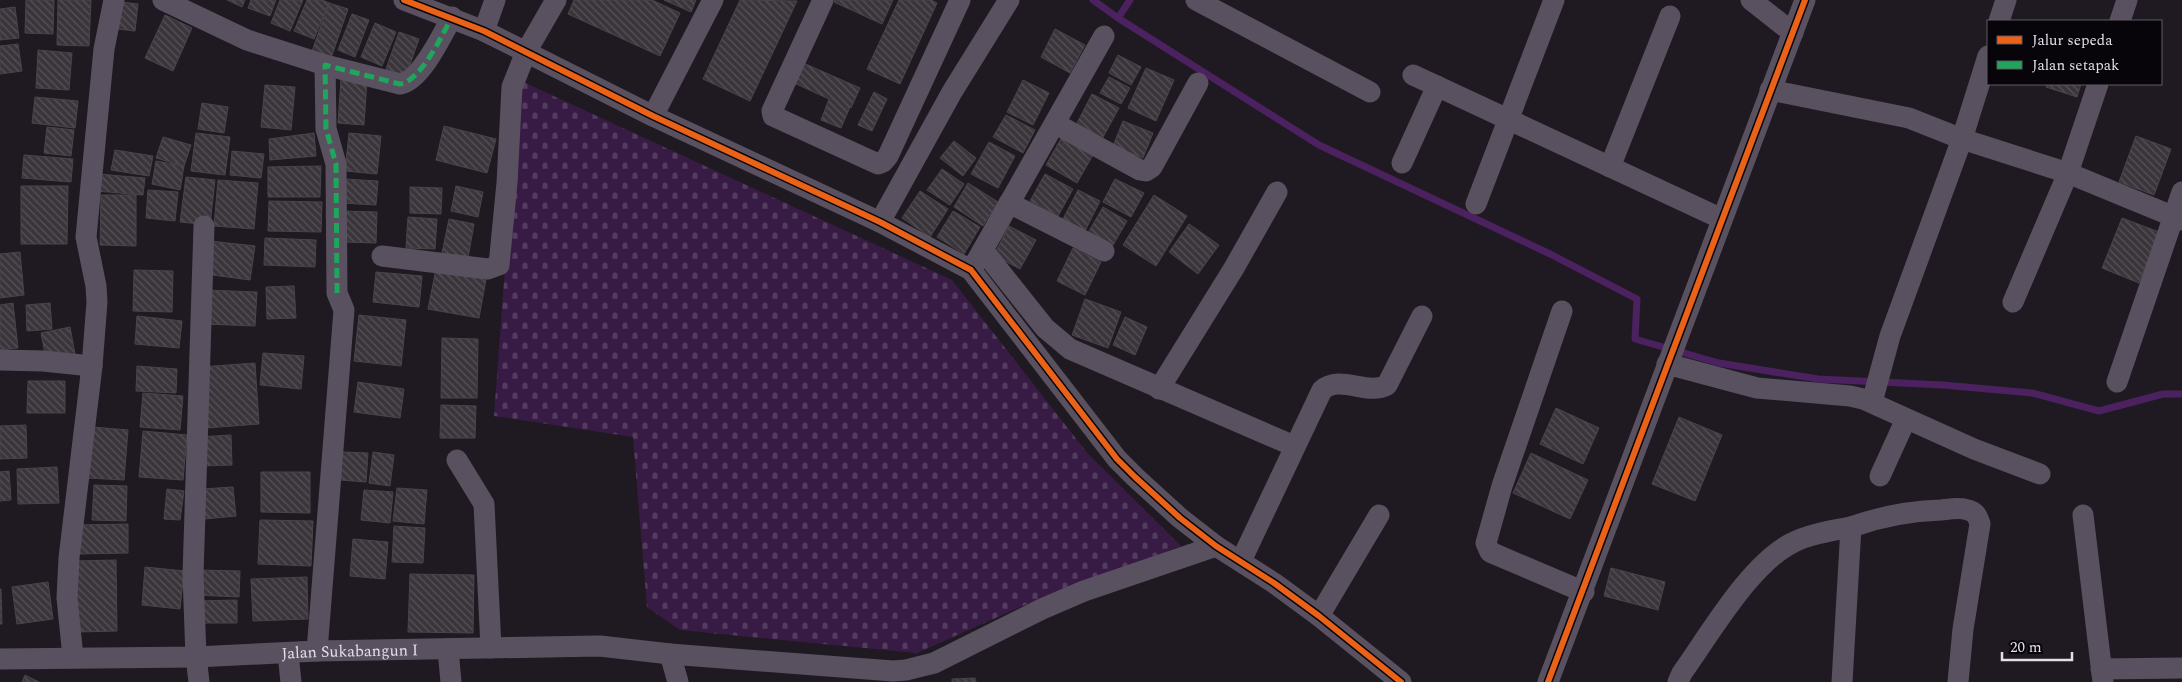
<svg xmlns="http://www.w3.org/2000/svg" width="2182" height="682" viewBox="0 0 2182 682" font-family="Spectral,serif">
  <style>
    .cemetery { fill: url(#cemetery-stones) }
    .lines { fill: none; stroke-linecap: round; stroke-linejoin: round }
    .stream { stroke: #4b2160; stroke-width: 7 }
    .building { fill: url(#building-back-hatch); stroke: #47444a }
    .street { stroke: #5a5160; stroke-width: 21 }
    .quiet { stroke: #20a55d; stroke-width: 5; stroke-dasharray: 10 5; stroke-linecap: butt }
    .cycleway-casing { stroke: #07050a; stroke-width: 9 }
    .cycleway { stroke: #ea6118; stroke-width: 6 }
    .labels { text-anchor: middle; stroke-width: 4.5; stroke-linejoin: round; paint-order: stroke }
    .street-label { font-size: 16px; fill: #e4dee8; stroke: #07050a }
  </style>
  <defs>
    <pattern id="cemetery-stones" width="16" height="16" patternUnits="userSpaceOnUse" patternTransform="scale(1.25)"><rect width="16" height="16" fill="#371b45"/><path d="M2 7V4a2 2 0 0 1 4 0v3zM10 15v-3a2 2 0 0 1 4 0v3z" fill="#543c60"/></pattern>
    <pattern id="building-back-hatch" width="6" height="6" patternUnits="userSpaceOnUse" patternTransform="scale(1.25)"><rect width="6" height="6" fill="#39353b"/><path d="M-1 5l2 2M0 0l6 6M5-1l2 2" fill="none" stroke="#565257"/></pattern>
  </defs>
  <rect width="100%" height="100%" fill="#1f1a22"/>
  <path class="cemetery" d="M 519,80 L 952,280 L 1088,454 L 1181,546 L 1020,607 L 917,653 L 680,630 L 647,607 L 633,437 L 494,416 Z"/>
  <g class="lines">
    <path class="stream" d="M 1093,0 L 1118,18 L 1319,145 L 1550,254 L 1637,299 L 1635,339 L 1719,363 L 1818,379 L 1943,385 L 2032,393 L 2099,411 L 2163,394 L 2182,394
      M 1118,18 L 1130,0"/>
  </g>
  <path class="building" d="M 26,0 L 54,0 L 53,34 L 25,33 Z
    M 58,0 L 91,0 L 89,46 L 57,45 Z
    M 227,0 L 245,0 L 242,7 Z
    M 251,0 L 276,0 L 270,16 L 248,8 Z
    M 280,0 L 303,0 L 290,31 L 271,23 Z
    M 307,0 L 322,0 L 329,3 L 314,39 L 294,31 Z
    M 574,0 L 652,0 L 680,13 L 660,56 L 568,14 Z
    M 664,0 L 696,0 L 691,12 Z
    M 740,0 L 797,1 L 750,101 L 703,79 Z
    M 835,0 L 893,0 L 882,24 L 834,2 Z
    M 899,0 L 931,0 L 937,3 L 900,84 L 867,69 Z
    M 121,2 L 138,4 L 135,31 L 118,29 Z
    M 329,3 L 348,9 L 330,61 L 311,54 Z
    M 15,7 L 19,38 L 0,40 L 0,9 Z
    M 352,14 L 369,20 L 355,57 L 338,50 Z
    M 165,15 L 192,28 L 173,71 L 145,58 Z
    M 375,23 L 396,32 L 382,66 L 361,57 Z
    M 1055,29 L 1085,45 L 1070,73 L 1041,57 Z
    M 399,32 L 419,39 L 406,76 L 386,69 Z
    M 18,44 L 22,71 L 0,74 L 0,46 Z
    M 38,50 L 72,53 L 69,90 L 36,88 Z
    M 1118,55 L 1141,67 L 1131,85 L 1109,73 Z
    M 801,62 L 860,88 L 851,108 L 850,107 L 841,128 L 821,120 L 829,99 L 792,82 Z
    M 1146,68 L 1174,80 L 1156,121 L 1128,108 Z
    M 1109,77 L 1130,88 L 1121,104 L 1100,93 Z
    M 341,79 L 367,80 L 364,125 L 338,123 Z
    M 1023,80 L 1049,93 L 1033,125 L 1007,112 Z
    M 2047,84 L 2081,84 L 2077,97 L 2046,87 Z
    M 265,85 L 295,87 L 291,130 L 261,127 Z
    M 874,92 L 887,99 L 872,131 L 858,125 Z
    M 1092,94 L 1119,108 L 1101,141 L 1075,127 Z
    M 35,97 L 78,101 L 75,128 L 32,123 Z
    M 202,103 L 228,107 L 224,133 L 198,129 Z
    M 1006,115 L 1035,130 L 1023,153 L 993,137 Z
    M 1123,121 L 1153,133 L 1143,158 L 1113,146 Z
    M 444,126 L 496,139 L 487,173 L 436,160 Z
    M 47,127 L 74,130 L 71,156 L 44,153 Z
    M 196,133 L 230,137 L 225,175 L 191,171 Z
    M 314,133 L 316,156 L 270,160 L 269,139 Z
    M 349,133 L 381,136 L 377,174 L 345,171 Z
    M 1063,135 L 1094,153 L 1077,183 L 1046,165 Z
    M 2136,136 L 2171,149 L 2154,195 L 2119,182 Z
    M 163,137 L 191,145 L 184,166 L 156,158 Z
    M 954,141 L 976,158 L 963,176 L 940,158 Z
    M 989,142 L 1015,156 L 998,188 L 971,174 Z
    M 115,150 L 153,156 L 149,176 L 111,170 Z
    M 232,151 L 264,154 L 261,178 L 230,175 Z
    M 24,155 L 73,159 L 71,182 L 22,178 Z
    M 156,161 L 184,166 L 180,190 L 152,184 Z
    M 321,166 L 320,197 L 268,197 L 268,167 Z
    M 942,169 L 964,184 L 950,205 L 927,190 Z
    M 98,174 L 145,178 L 143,195 L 96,191 Z
    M 1045,174 L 1073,189 L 1058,216 L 1030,201 Z
    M 186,177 L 215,180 L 210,225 L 180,222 Z
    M 344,179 L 378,181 L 376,205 L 342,203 Z
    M 1115,179 L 1144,193 L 1131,217 L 1103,202 Z
    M 218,180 L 258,183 L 254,229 L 214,226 Z
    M 968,183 L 998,202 L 983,226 L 954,207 Z
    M 21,186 L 68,186 L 67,244 L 21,244 Z
    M 456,186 L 483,192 L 478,217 L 451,211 Z
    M 410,187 L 442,188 L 441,214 L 410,213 Z
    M 148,190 L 178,192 L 175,221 L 146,218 Z
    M 1078,190 L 1100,201 L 1085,231 L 1063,219 Z
    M 920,191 L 948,209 L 930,237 L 902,218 Z
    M 101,195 L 136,195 L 136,246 L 100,245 Z
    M 1154,195 L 1187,216 L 1156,266 L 1123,245 Z
    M 269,201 L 322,202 L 321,232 L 268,231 Z
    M 1103,207 L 1127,221 L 1109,252 L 1085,238 Z
    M 344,211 L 377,212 L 376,243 L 342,242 Z
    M 953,211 L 980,227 L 964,254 L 937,237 Z
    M 408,217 L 437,219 L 435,249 L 406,248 Z
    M 2122,218 L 2159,232 L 2139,283 L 2102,268 Z
    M 449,219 L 474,224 L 468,258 L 442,253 Z
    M 1189,224 L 1219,245 L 1198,274 L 1169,252 Z
    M 1009,226 L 1036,240 L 1020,269 L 994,255 Z
    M 265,238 L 316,240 L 315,267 L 264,265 Z
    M 210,241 L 255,246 L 250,280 L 205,274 Z
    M 1073,248 L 1101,262 L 1085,295 L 1057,281 Z
    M 20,252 L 24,295 L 0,298 L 0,254 Z
    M 437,264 L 487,274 L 479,318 L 428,309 Z
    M 134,270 L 173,271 L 172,312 L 133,311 Z
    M 376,272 L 422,276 L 419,307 L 373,302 Z
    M 294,286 L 296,318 L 267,319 L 266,287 Z
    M 206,290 L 257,292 L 255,326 L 204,324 Z
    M 1085,299 L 1121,312 L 1108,348 L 1072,335 Z
    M 13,303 L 18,348 L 0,350 L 0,305 Z
    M 50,303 L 52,329 L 27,331 L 26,305 Z
    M 359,315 L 406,320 L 401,366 L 354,361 Z
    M 137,316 L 182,321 L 179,348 L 135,344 Z
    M 1125,317 L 1147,327 L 1135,355 L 1113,345 Z
    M 70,327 L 75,354 L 46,359 L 41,333 Z
    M 442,338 L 478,339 L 477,398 L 441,398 Z
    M 263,353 L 304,356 L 301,389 L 260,385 Z
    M 255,363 L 259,424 L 206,428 L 201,367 Z
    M 137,366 L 177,369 L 176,393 L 136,391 Z
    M 28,381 L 65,381 L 65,413 L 27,413 Z
    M 358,382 L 404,389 L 400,418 L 354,412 Z
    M 143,393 L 183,396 L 180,430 L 140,427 Z
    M 441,405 L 476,406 L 475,438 L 440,438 Z
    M 1556,408 L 1599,428 L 1583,464 L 1540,444 Z
    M 1679,417 L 1722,435 L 1695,501 L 1652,484 Z
    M 26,425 L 27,458 L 0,459 L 0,426 Z
    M 92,427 L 128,430 L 124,480 L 88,478 Z
    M 143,431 L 187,435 L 183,480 L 139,477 Z
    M 231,435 L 232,465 L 199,466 L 198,437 Z
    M 342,452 L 368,453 L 366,482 L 340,480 Z
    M 373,452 L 394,455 L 390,486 L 369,483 Z
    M 1531,453 L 1588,480 L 1570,519 L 1513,493 Z
    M 57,467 L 59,503 L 18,504 L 17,469 Z
    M 9,471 L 11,500 L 0,501 L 0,472 Z
    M 261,472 L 310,472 L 310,513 L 261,512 Z
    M 94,485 L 127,486 L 126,521 L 92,520 Z
    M 233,487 L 236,516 L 204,519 L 202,489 Z
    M 397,488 L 427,490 L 424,524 L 393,521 Z
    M 167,489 L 184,491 L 180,520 L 164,519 Z
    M 364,490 L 393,492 L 390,523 L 361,520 Z
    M 260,520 L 313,521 L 311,566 L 258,564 Z
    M 128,524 L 128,553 L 78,554 L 78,525 Z
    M 394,526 L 425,528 L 423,563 L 392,562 Z
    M 353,539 L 388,542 L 385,579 L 350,576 Z
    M 116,560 L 117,631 L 78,632 L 76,561 Z
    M 145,567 L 184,571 L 180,609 L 142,605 Z
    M 1611,568 L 1665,582 L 1658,610 L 1604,596 Z
    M 195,570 L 240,571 L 239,597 L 194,595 Z
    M 410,574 L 474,575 L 473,633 L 408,632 Z
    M 307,577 L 308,619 L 253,621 L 251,579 Z
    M 48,582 L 53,619 L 17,624 L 12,587 Z
    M 0,589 L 1,589 L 2,624 L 0,624 Z
    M 237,600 L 237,623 L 196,623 L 196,601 Z
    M 25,675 L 39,682 L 22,682 Z
    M 975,678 L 976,682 L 952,682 L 952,679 Z"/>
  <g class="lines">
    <g class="street">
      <path d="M 163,0 L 247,40 L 325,65 L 400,84 C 421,81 442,35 452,17"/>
      <path d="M 404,0 L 484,31 L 653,116 L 880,222 L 971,270 L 1117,459 L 1135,477 L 1180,518 L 1216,546 L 1274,583 L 1319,616 L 1401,682"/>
      <path d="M 823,0 L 772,111 L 773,116 L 878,164 L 883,162 L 888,156 L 960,0"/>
      <path d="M 1196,0 L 1370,92"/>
      <path d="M 1751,0 L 1793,33"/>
      <path d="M 1999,21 L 2006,0"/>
      <path d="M 2120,21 L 2127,0"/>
      <path d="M 484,31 L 495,0"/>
      <path d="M 1413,75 L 1722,219"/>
      <path d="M 1770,90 L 1909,118 L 1962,139 L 2068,173 L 2182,220"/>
      <path d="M 653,116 L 713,0"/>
      <path d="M 1056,124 L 1140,170 L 1146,171 L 1152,167 L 1198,83"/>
      <path d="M 1402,163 L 1437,86"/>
      <path d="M 1610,167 L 1670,16"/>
      <path d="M 1009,203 L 1104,251"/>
      <path d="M 1476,204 L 1554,0"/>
      <path d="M 880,222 L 952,92 L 1009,0"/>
      <path d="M 983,250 L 1045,328 L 1070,349 L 1294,446"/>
      <path d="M 382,256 L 488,269 L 499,265 L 507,183 L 512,87 L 526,52 L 556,0"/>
      <path d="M 976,262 L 1104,36"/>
      <path d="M 2013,302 L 2068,173 L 2098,84"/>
      <path d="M 1562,311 L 1502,486 L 1486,543 L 1490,552 L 1584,592"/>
      <path d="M 0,360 L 43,361 L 92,366"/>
      <path d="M 1667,364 L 1757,388 L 1850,396 L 1863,399 L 1974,449 L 2040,474"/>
      <path d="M 2117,382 L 2182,192"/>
      <path d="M 1159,389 L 1234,268 L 1277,192"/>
      <path d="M 1872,402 L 1890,336 L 1962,139 L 1988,56"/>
      <path d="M 457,460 L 484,504 L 491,648"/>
      <path d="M 1880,476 L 1906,419"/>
      <path d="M 2083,515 L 2103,682"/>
      <path d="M 1241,561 L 1322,390 C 1340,374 1367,396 1387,385 L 1422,316"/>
      <path d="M 1319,616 L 1379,515"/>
      <path d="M 448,649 L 451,682"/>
      <path d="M 317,651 L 344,310 L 337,293 L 336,164 L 326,129 L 325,65"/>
      <path d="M 288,654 L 291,682"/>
      <path d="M 670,654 L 893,671 L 906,670 L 934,663 L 1042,609 L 1084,591 L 1216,546"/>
      <path d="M 73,657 L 67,598 L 69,558 L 92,366 L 97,302 L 96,286 L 86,237 L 104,49 L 114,0"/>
      <path id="s1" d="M 0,659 L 196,657 L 317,651 L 600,646 L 670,654 L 678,682"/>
      <path d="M 2101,669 L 2182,668"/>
      <path d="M 199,682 L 196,657 L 193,575 L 204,226"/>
      <path d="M 1548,682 L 1805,0"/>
      <path d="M 1678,682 L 1682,673 C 1710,634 1750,564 1792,543 C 1809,534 1831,531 1851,527"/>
      <path d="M 1842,682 L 1851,527 C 1882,516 1908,511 1941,510 C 1950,509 1960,507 1968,510 C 1976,512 1978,517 1980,524 L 1963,629 L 1958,682"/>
    </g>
    <path class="quiet" d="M 337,293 L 336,164 L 326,129 L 325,65 L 400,84 C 421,81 442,35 452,17"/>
    <g class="cycleway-casing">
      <path id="cycleway" d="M 404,0 L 484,31 L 653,116 L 880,222 L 971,270 L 1117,459 L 1135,477 L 1180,518 L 1216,546 L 1274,583 L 1319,616 L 1401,682
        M 1548,682 L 1805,0"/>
    </g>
    <use href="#cycleway" class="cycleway"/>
  </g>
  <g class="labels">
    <g class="street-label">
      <text dy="6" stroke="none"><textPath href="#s1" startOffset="350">Jalan Sukabangun I</textPath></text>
    </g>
  </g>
  <rect x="1987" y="20" width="175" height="65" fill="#07050a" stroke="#5f5c63"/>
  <rect x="1997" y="36" width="25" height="8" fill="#ea6118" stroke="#5f5c63"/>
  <text x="2032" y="45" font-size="15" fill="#e4dee8">Jalur sepeda</text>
  <rect x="1997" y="61" width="25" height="8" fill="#20a55d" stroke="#5f5c63"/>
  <text x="2032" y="70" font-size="15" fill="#e4dee8">Jalan setapak</text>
  <path d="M2002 652v8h70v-8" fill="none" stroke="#e4dee8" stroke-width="2.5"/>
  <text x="2010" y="652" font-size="15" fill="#e4dee8" stroke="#07050a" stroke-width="4" paint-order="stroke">20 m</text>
</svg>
